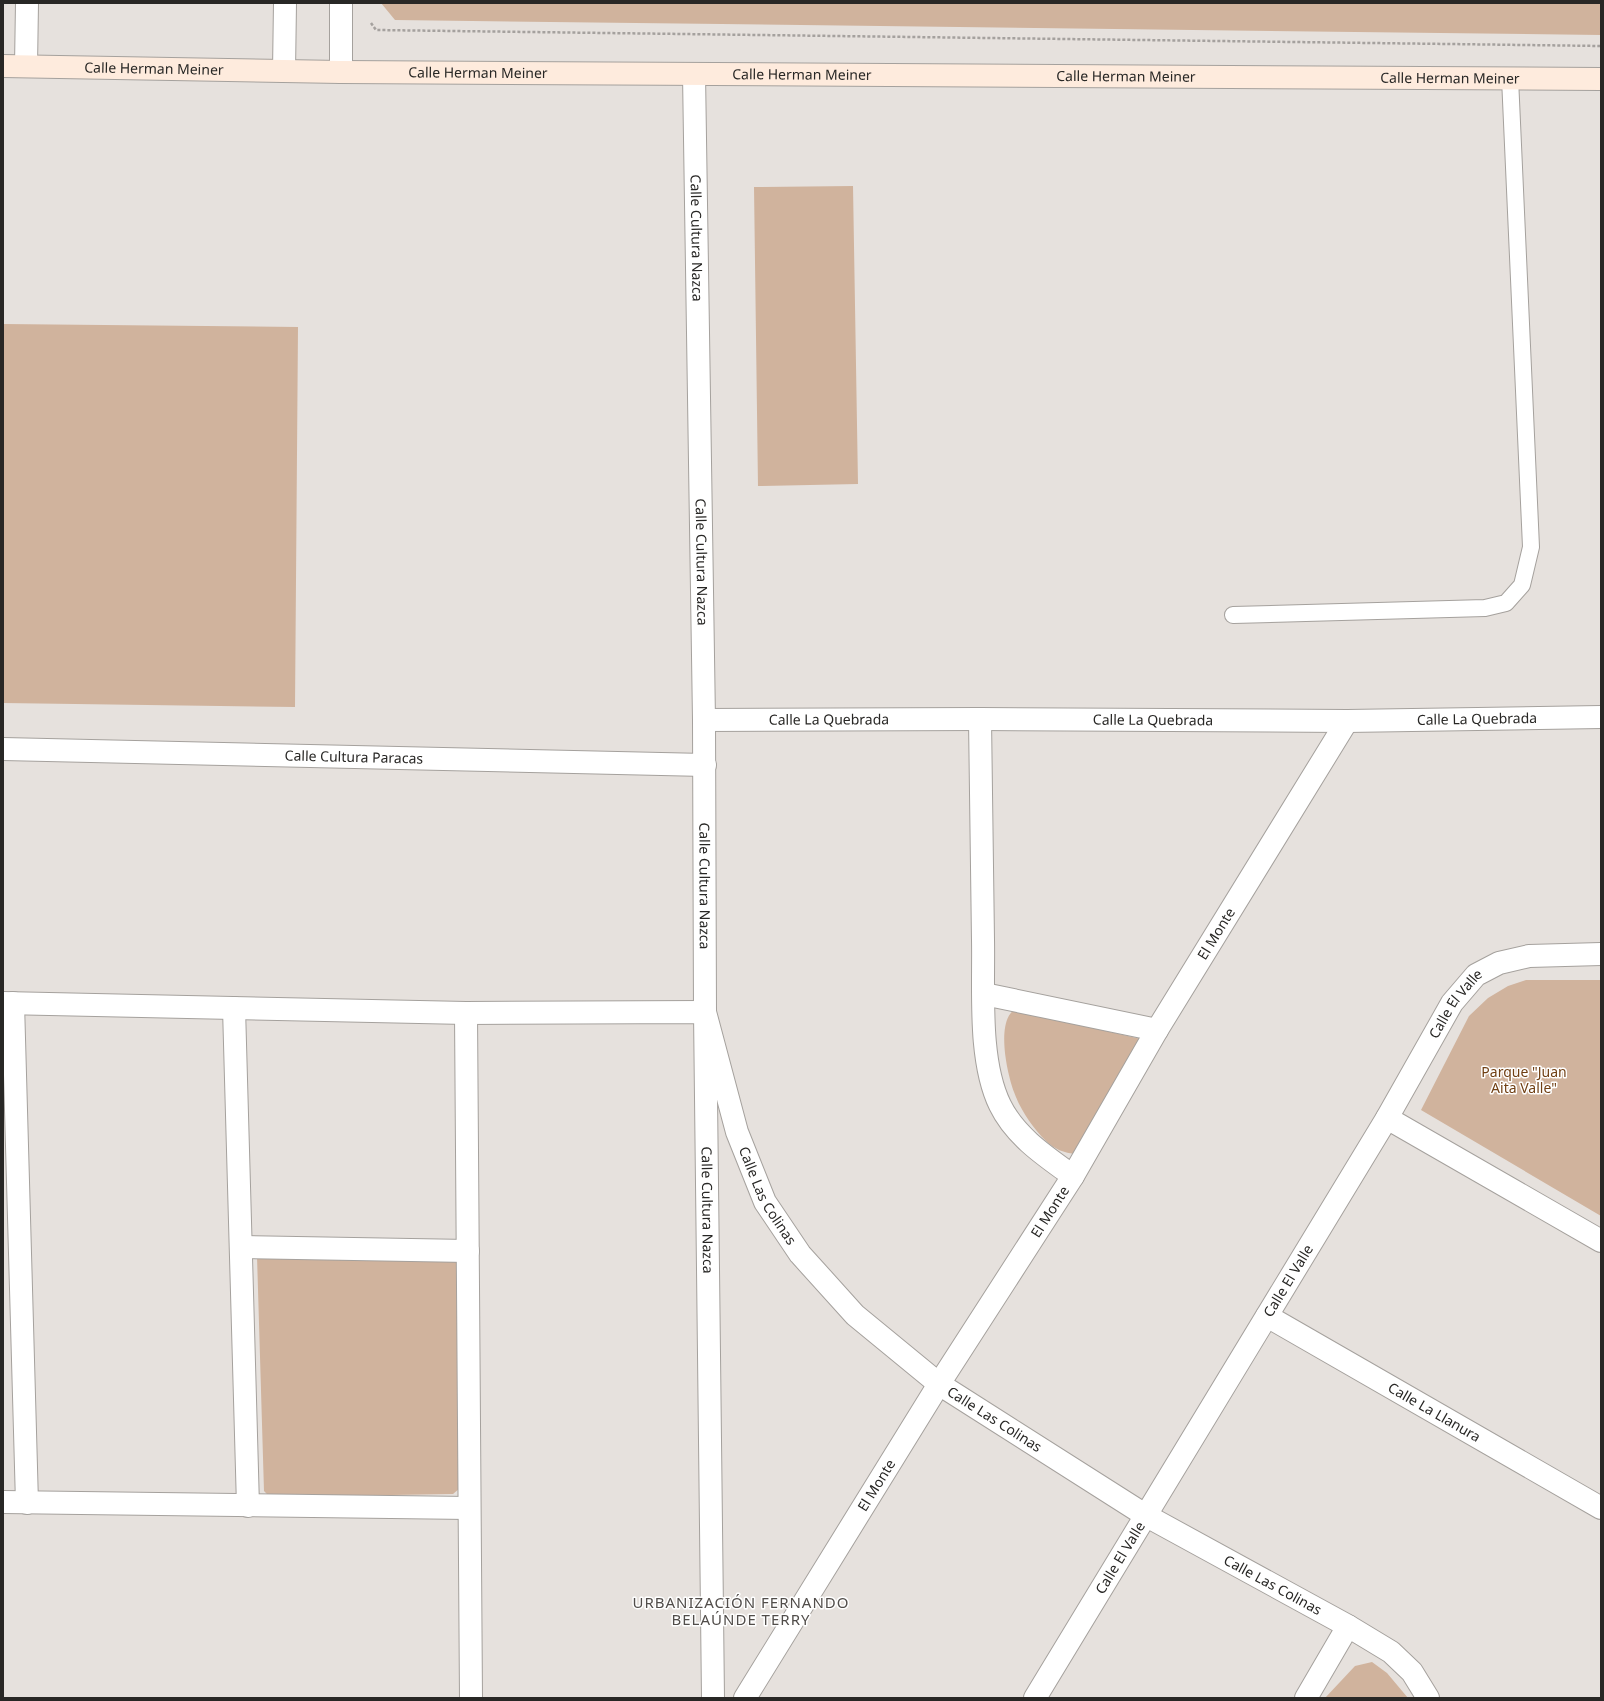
<svg xmlns="http://www.w3.org/2000/svg" width="1604" height="1701" viewBox="0 0 1604 1701" font-family="'Noto Sans',sans-serif">
  <style>
    .green { fill: #d0b39d }
    .lines { fill: none; stroke-linecap: round; stroke-linejoin: round }
    .lane-casing { stroke: #a5a19d; stroke-width: 18 }
    .street-casing { stroke: #a5a19d; stroke-width: 24 }
    .secondary-casing { stroke: #a5a19d; stroke-width: 24 }
    .path { stroke: #a5a19e; stroke-width: 2.5; stroke-dasharray: 3 2; stroke-linecap: butt }
    .lane { stroke: #fff; stroke-width: 16 }
    .street { stroke: #fff; stroke-width: 22 }
    .secondary { stroke: #feebdd; stroke-width: 22 }
    .labels { text-anchor: middle; stroke-width: 3; stroke-linejoin: round; paint-order: stroke }
    .street-label { font-size: 14px; fill: #282725; stroke: #fff }
    .park-label { font-size: 14px; fill: #703f13; stroke: #fff }
    .neighbourhood-label { font-size: 15px; letter-spacing: 1px; fill: #514d4a; stroke: #fff }
  </style>
  <rect width="100%" height="100%" fill="#e6e1dd"/>
  <path class="green" d="M 381,3 L 1601,3 L 1601,35 L 395,20 Z
    M 853,186 L 858,484 L 758,486 L 754,187 Z
    M 3,324 L 298,327 L 295,707 L 3,703 Z
    M 1526,980 L 1601,980 L 1601,1216 L 1421,1110 L 1469,1016 L 1488,998 L 1508,986 Z
    M 1014,1010 L 1141,1039 L 1076,1154 C 1064,1153 1054,1149 1046,1141 C 1033,1128 1020,1109 1014,1092 C 1007,1073 996,1023 1014,1010 Z
    M 257,1256 L 456,1260 L 460,1488 L 453,1494 L 270,1497 L 264,1491 Z
    M 1372,1662 L 1387,1673 L 1408,1698 L 1325,1698 L 1355,1666 Z"/>
  <g class="lines">
    <g class="lane-casing">
      <path id="lane" d="M 1233,615 L 1485,608 L 1506,603 L 1522,585 L 1531,547 L 1510,78"/>
    </g>
    <g class="street-casing">
      <g id="street">
        <path d="M 341,3 L 341,72"/>
        <path d="M 26,66 L 27,3"/>
        <path d="M 284,71 L 285,3"/>
        <path id="s1" d="M 694,74 L 704,720 L 705,1012 L 713,1698"/>
        <path d="M 980,719 C 981,792 982,866 983,940 C 984,989 978,1060 1000,1105 C 1015,1136 1045,1156 1073,1176"/>
        <path id="s2" d="M 704,720 L 980,719 L 1347,721 L 1601,717"/>
        <path id="s3" d="M 3,749 L 705,765"/>
        <path d="M 984,994 L 1157,1030"/>
        <path id="s4" d="M 3,1003 L 466,1013 L 705,1012 L 737,1132 L 765,1202 L 800,1254 L 855,1315 L 939,1384 L 1145,1515 L 1348,1626 L 1391,1652 L 1412,1672 L 1428,1698"/>
        <path d="M 13,1003 L 27,1503"/>
        <path d="M 234,1008 L 248,1506"/>
        <path d="M 466,1013 L 471,1698"/>
        <path d="M 1387,1118 L 1601,1241"/>
        <path d="M 241,1247 L 468,1251"/>
        <path id="s5" d="M 1267,1316 L 1601,1508"/>
        <path d="M 3,1502 L 469,1508"/>
        <path id="s6" d="M 745,1698 L 939,1384 L 1073,1176 L 1157,1030 L 1347,721"/>
        <path id="s7" d="M 1035,1698 L 1387,1118 L 1452,1003 L 1476,975 L 1499,963 L 1529,956 L 1601,954"/>
        <path d="M 1306,1698 L 1348,1626"/>
      </g>
    </g>
    <g class="secondary-casing">
      <g id="secondary">
        <path id="s8" d="M 3,66 L 341,72 L 1601,79"/>
      </g>
    </g>
    <path class="path" d="M 371,23 L 376,30 L 1601,46"/>
    <use href="#lane" class="lane"/>
    <use href="#street" class="street"/>
    <use href="#secondary" class="secondary"/>
  </g>
  <g class="labels">
    <g class="street-label">
      <text dy="5" stroke="none"><textPath href="#s8" startOffset="151">Calle Herman Meiner</textPath></text>
      <text dy="5" stroke="none"><textPath href="#s8" startOffset="475">Calle Herman Meiner</textPath></text>
      <text dy="5" stroke="none"><textPath href="#s8" startOffset="799">Calle Herman Meiner</textPath></text>
      <text dy="5" stroke="none"><textPath href="#s8" startOffset="1123">Calle Herman Meiner</textPath></text>
      <text dy="5" stroke="none"><textPath href="#s8" startOffset="1447">Calle Herman Meiner</textPath></text>
      <text dy="5" stroke="none"><textPath href="#s1" startOffset="164">Calle Cultura Nazca</textPath></text>
      <text dy="5" stroke="none"><textPath href="#s1" startOffset="488">Calle Cultura Nazca</textPath></text>
      <text dy="5" stroke="none"><textPath href="#s2" startOffset="773">Calle La Quebrada</textPath></text>
      <text dy="5" stroke="none"><textPath href="#s2" startOffset="125">Calle La Quebrada</textPath></text>
      <text dy="5" stroke="none"><textPath href="#s2" startOffset="449">Calle La Quebrada</textPath></text>
      <text dy="5" stroke="none"><textPath href="#s3" startOffset="351">Calle Cultura Paracas</textPath></text>
      <text dy="5" stroke="none"><textPath href="#s1" startOffset="812">Calle Cultura Nazca</textPath></text>
      <text dy="5" stroke="none"><textPath href="#s6" startOffset="898">El Monte</textPath></text>
      <text dy="5" stroke="none"><textPath href="#s7" startOffset="812">Calle El Valle</textPath></text>
      <text dy="5" stroke="none"><textPath href="#s4" startOffset="897">Calle Las Colinas</textPath></text>
      <text dy="5" stroke="none"><textPath href="#s1" startOffset="1136">Calle Cultura Nazca</textPath></text>
      <text dy="5" stroke="none"><textPath href="#s6" startOffset="574">El Monte</textPath></text>
      <text dy="5" stroke="none"><textPath href="#s7" startOffset="488">Calle El Valle</textPath></text>
      <text dy="5" stroke="none"><textPath href="#s5" startOffset="193">Calle La Llanura</textPath></text>
      <text dy="5" stroke="none"><textPath href="#s4" startOffset="1221">Calle Las Colinas</textPath></text>
      <text dy="5" stroke="none"><textPath href="#s6" startOffset="250">El Monte</textPath></text>
      <text dy="5" stroke="none"><textPath href="#s7" startOffset="164">Calle El Valle</textPath></text>
      <text dy="5" stroke="none"><textPath href="#s4" startOffset="1545">Calle Las Colinas</textPath></text>
    </g>
    <g class="park-label">
      <text x="1524" y="1077">Parque "Juan<tspan x="1524" dy="16">Aita Valle"</tspan></text>
    </g>
    <g class="neighbourhood-label">
      <text x="741" y="1608">URBANIZACIÓN FERNANDO<tspan x="741" dy="17">BELAÚNDE TERRY</tspan></text>
    </g>
  </g>
  <rect width="1604" height="1701" fill="none" stroke="#282725" stroke-width="8"/>
</svg>
